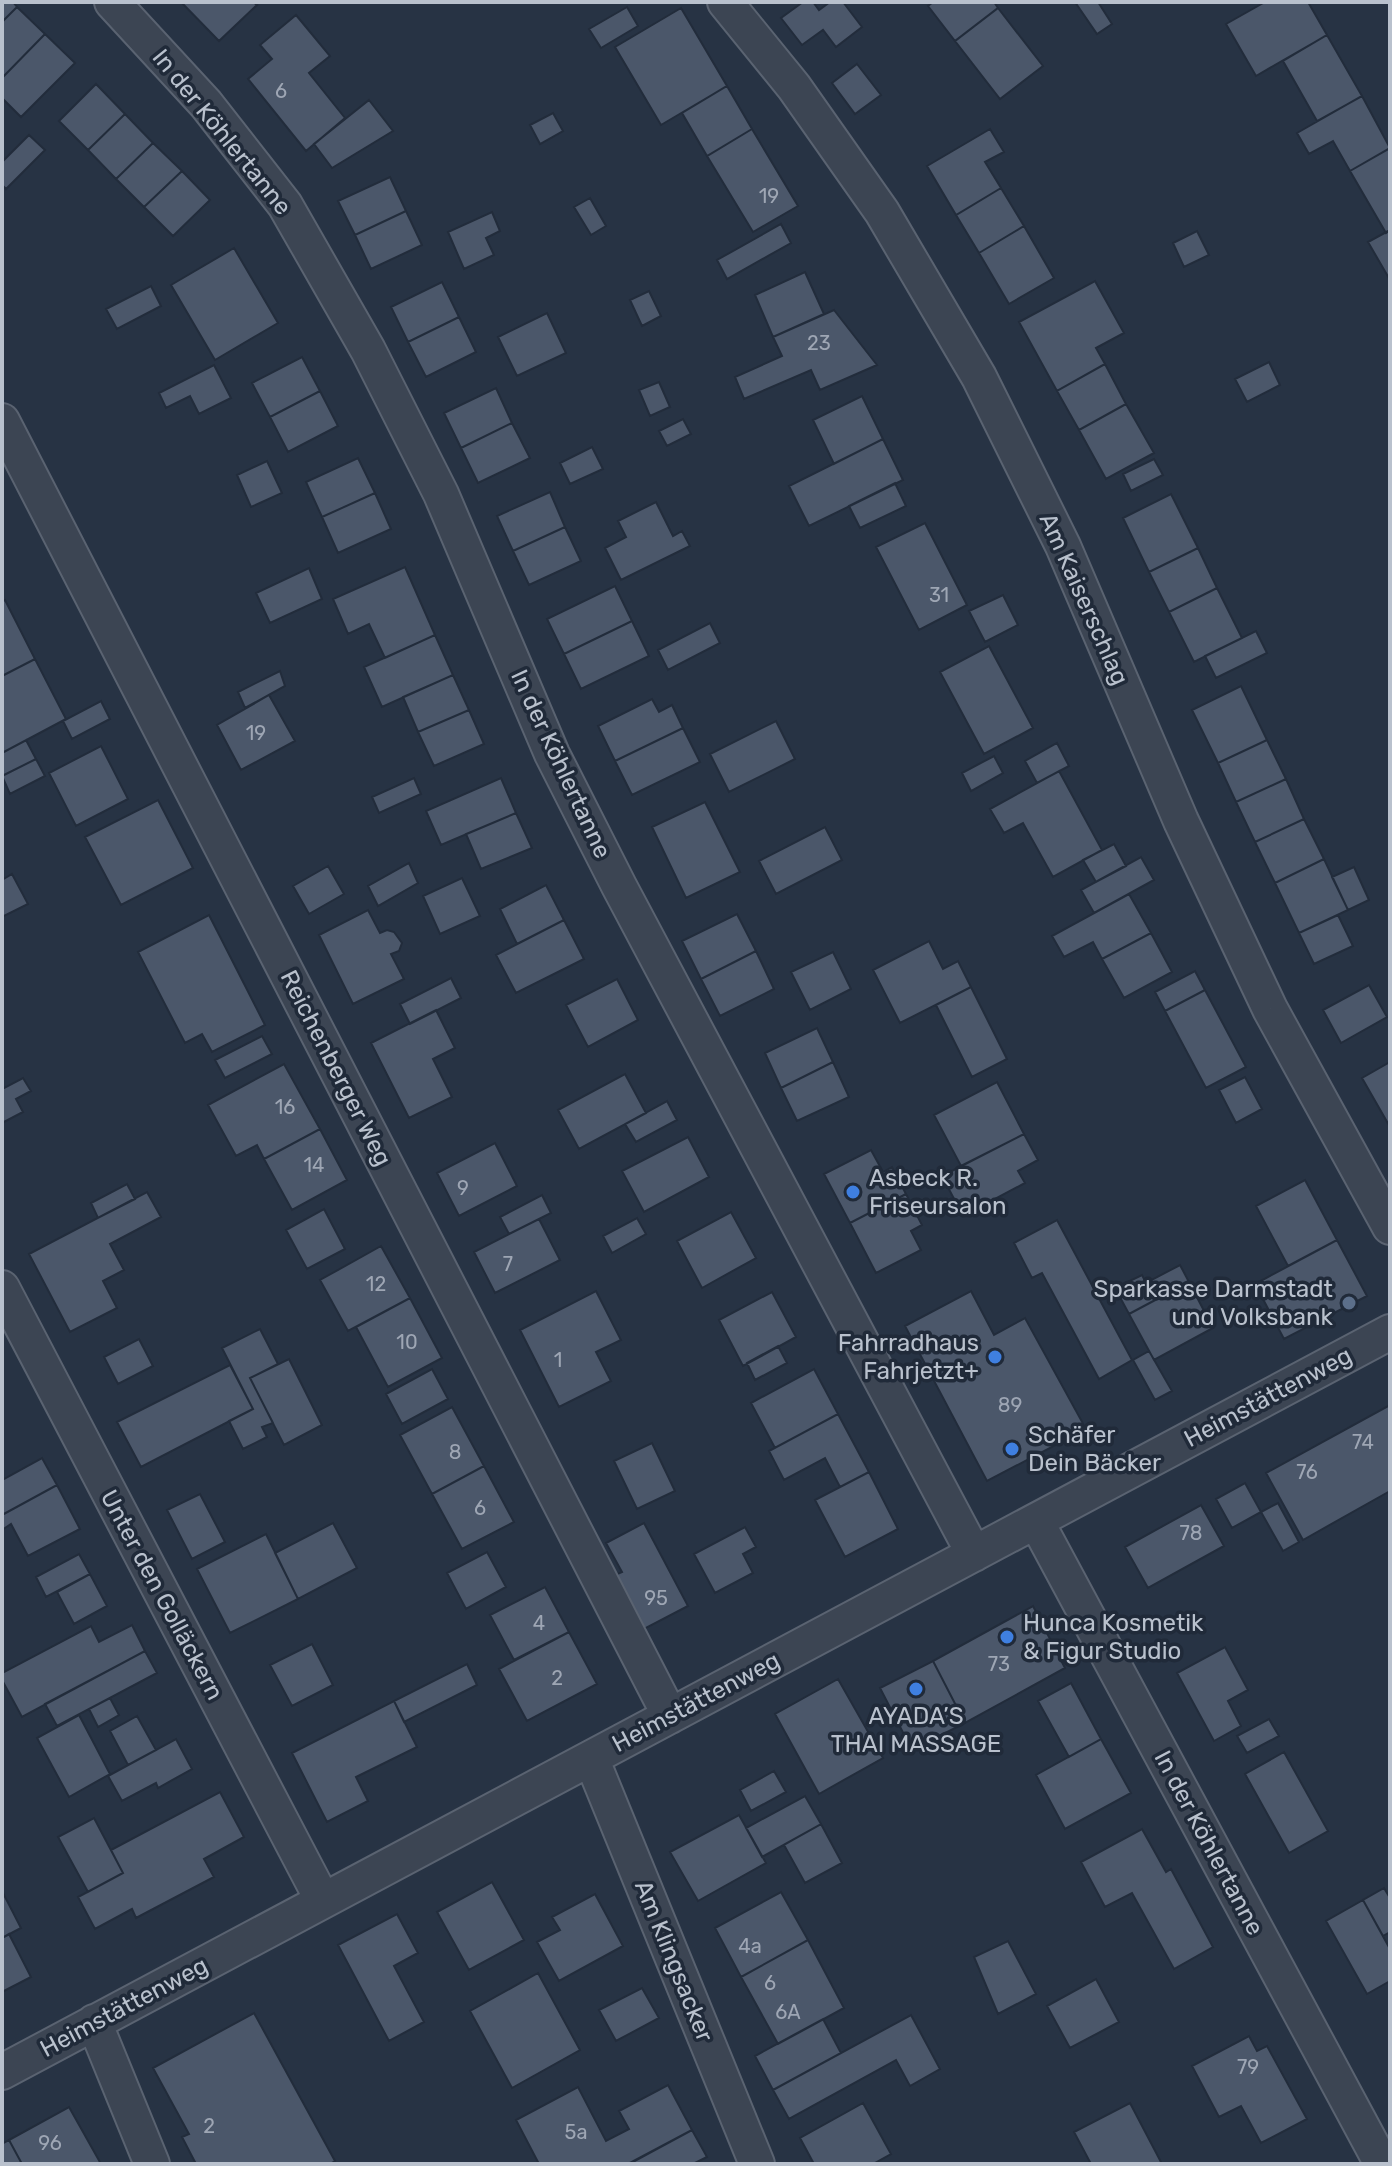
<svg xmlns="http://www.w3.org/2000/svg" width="1392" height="2166" viewBox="0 0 1392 2166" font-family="Rubik,sans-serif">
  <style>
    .building { fill: #4b576a; stroke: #222c3b; stroke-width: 2 }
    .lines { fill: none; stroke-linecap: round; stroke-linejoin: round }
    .street-casing { stroke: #5a6371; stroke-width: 38 }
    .street { stroke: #3c4553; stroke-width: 34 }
    .shop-dot { fill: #3f7fe0; stroke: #202a39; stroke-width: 3 }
    .service-dot { fill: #5c6f8a; stroke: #202a39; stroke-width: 3 }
    .labels { text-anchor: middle; stroke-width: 7; stroke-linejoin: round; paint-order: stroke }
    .number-label { font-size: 20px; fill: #9ea6b4 }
    .street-label { font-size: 24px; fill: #b9c1cd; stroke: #202a39 }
    .poi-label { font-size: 24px; fill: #b9c1cd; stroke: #202a39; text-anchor: start }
  </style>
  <rect width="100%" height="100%" fill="#273344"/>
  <path class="building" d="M 2,2 L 13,2 L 17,7 L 2,22 Z
    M 181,2 L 253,2 L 257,5 L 219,41 Z
    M 803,2 L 813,2 L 819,10 L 830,2 L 843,2 L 862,27 L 836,47 L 823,30 L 802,45 L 781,18 Z
    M 933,2 L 994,2 L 998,8 L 955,41 L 928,6 Z
    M 1075,2 L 1098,2 L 1112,24 L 1097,34 Z
    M 1265,2 L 1308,2 L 1327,35 L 1256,76 L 1226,24 Z
    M 17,7 L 45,34 L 2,78 L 2,22 Z
    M 627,7 L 638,26 L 601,48 L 589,29 Z
    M 681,8 L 727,86 L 661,125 L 615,47 Z
    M 998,8 L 1043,66 L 1000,99 L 955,41 Z
    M 296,15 L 330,56 L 309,73 L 345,118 L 306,151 L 248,79 L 272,59 L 260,45 Z
    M 45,34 L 75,63 L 21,117 L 2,98 L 2,78 Z
    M 1327,35 L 1362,96 L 1317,121 L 1283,61 Z
    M 857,64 L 881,95 L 855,114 L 832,83 Z
    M 96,84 L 125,114 L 88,150 L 59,121 Z
    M 727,86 L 752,129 L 707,156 L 682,113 Z
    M 1362,96 L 1390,148 L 1350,171 L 1333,141 L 1309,154 L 1297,133 Z
    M 369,100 L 393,131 L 332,168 L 314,144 Z
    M 553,113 L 563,131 L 540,144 L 530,125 Z
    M 125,114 L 153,143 L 116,179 L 88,150 Z
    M 752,129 L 798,206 L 753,232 L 707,156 Z
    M 990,129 L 1004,152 L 985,162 L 1001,188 L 956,215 L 927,166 Z
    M 29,135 L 45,150 L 6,189 L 2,185 L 2,162 Z
    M 153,143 L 182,171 L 144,207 L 116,179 Z
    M 1390,148 L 1390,230 L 1386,233 L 1350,171 Z
    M 182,171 L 210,200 L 173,236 L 144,207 Z
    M 390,177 L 406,211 L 355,235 L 338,201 Z
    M 1001,188 L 1024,226 L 979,253 L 956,215 Z
    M 590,198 L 606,226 L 591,235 L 574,207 Z
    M 406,211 L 422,245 L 371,269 L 355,235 Z
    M 492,212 L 500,231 L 486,238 L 494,255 L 464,269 L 448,232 Z
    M 781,224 L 791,243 L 727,279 L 717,260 Z
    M 1024,226 L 1054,278 L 1009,304 L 979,253 Z
    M 1390,230 L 1390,280 L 1368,242 Z
    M 1197,231 L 1209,255 L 1184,267 L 1173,243 Z
    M 234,248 L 278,323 L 215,360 L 171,285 Z
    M 805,272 L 824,314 L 773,337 L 755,295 Z
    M 1095,281 L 1124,333 L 1096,348 L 1105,364 L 1057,391 L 1019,322 Z
    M 442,282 L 459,317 L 408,342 L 391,307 Z
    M 151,286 L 161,306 L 117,329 L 106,309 Z
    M 649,291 L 661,316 L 642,326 L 630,300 Z
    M 834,310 L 877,365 L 820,390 L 811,370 L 744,399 L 735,377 L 782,356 L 773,337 Z
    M 547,313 L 566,353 L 517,376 L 498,337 Z
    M 459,317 L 476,352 L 426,377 L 408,342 Z
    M 302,357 L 320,391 L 270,417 L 252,383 Z
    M 1269,362 L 1280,385 L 1247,402 L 1235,379 Z
    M 1105,364 L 1126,404 L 1079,430 L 1057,391 Z
    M 214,365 L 231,398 L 199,414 L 190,396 L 166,408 L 159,393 Z
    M 659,382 L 670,407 L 650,416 L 639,390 Z
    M 496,388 L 512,423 L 461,448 L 444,413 Z
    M 320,391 L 338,426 L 288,452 L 270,417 Z
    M 862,396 L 883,439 L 834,464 L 813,420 Z
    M 1126,404 L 1154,453 L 1106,479 L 1079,430 Z
    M 683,419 L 691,434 L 667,446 L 659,431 Z
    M 512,423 L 530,458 L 478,483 L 461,448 Z
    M 883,439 L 903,480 L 809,526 L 789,486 Z
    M 592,447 L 603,469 L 570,484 L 560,463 Z
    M 358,458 L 375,493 L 322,517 L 306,482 Z
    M 1154,459 L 1163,475 L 1131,491 L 1123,474 Z
    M 267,461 L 282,493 L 251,507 L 237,475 Z
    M 895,483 L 906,506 L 860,528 L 849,506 Z
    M 550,492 L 565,527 L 513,551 L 497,516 Z
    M 375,493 L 391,529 L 338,553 L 322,517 Z
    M 1171,494 L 1198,548 L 1149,572 L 1123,518 Z
    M 656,502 L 673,536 L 682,531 L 690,546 L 621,580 L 605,548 L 626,537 L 618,521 Z
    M 925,523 L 967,605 L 919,630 L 876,547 Z
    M 565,527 L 581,561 L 529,585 L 513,551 Z
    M 1198,548 L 1217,588 L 1169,612 L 1149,572 Z
    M 405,567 L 435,635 L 385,658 L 369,624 L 348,634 L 333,599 Z
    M 309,568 L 322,599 L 270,623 L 256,593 Z
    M 615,586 L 632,621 L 564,654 L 547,619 Z
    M 1217,588 L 1242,638 L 1194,662 L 1169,612 Z
    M 1003,595 L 1018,625 L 985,642 L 969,611 Z
    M 5,600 L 35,659 L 2,676 L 2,601 Z
    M 632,621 L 649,656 L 581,689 L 564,654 Z
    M 710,623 L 720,643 L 668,670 L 658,650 Z
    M 1256,631 L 1267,653 L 1216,678 L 1205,656 Z
    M 435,635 L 453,675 L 382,707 L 364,667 Z
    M 989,646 L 1033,728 L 984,754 L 940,672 Z
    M 35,659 L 66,719 L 2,753 L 2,676 Z
    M 280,671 L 285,686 L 245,708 L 238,692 Z
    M 453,675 L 469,710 L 418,732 L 403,697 Z
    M 1241,686 L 1267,740 L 1218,763 L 1192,710 Z
    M 269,695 L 295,741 L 241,770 L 217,725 Z
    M 652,699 L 659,712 L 672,705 L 683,728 L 615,761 L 598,726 Z
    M 101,701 L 110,719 L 72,739 L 63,721 Z
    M 469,710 L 484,744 L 434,766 L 418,732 Z
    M 776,721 L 795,759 L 729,792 L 710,754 Z
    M 683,728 L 700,762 L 632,795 L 615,761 Z
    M 26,740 L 36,759 L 2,776 L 2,753 Z
    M 1267,740 L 1286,779 L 1236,802 L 1218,763 Z
    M 1057,743 L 1069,766 L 1037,783 L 1025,761 Z
    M 101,746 L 128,799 L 76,826 L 49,773 Z
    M 994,756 L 1003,773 L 971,791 L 962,773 Z
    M 36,759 L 45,776 L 10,794 L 2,776 Z
    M 1059,771 L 1102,850 L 1053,877 L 1023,823 L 1004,833 L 990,809 Z
    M 414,778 L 421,794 L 379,813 L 372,797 Z
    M 501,778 L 516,813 L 441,845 L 426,811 Z
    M 1286,779 L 1304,819 L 1255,842 L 1236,802 Z
    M 158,800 L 193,868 L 121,905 L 85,837 Z
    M 705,802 L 740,872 L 686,898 L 652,827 Z
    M 516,813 L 532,848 L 481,869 L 466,834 Z
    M 1304,819 L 1324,859 L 1275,883 L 1255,842 Z
    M 825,827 L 842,860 L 776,894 L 759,861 Z
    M 1114,844 L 1126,866 L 1096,882 L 1083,860 Z
    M 1141,857 L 1154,880 L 1094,913 L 1081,890 Z
    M 1324,859 L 1348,910 L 1299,933 L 1275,883 Z
    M 409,863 L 418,883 L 378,906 L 368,886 Z
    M 328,866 L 344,894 L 309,914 L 293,886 Z
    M 1354,867 L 1369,900 L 1348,910 L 1332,877 Z
    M 12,874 L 28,904 L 2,917 L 2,880 Z
    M 462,878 L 480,916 L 440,934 L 423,896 Z
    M 546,885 L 564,920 L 517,944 L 500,909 Z
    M 1129,894 L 1151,933 L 1102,959 L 1093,942 L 1064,957 L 1052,936 Z
    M 368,910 L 380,933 L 387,930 L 394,932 L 402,943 L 399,951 L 391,954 L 404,979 L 353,1004 L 319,935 Z
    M 737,914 L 756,951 L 701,979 L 682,941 Z
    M 209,915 L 265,1025 L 212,1052 L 202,1034 L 185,1043 L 138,952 Z
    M 1338,915 L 1353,946 L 1314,964 L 1299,933 Z
    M 564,920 L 584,959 L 516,993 L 496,955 Z
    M 1151,933 L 1172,972 L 1124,998 L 1102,959 Z
    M 929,941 L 943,969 L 958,961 L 971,987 L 900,1023 L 873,970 Z
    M 756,951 L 774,989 L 720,1016 L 701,979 Z
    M 833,952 L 851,989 L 810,1010 L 791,972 Z
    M 1195,971 L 1205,990 L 1165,1011 L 1155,992 Z
    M 451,978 L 461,998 L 410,1024 L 400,1004 Z
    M 617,979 L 638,1020 L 588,1047 L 566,1005 Z
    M 1369,985 L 1387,1017 L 1341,1043 L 1323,1010 Z
    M 971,987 L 1007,1059 L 972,1077 L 936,1005 Z
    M 1205,990 L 1246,1067 L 1206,1088 L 1165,1011 Z
    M 436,1010 L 455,1048 L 433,1059 L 452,1097 L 409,1118 L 371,1043 Z
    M 817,1028 L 833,1062 L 781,1088 L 765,1053 Z
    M 262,1036 L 272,1054 L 225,1078 L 215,1060 Z
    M 833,1062 L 849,1097 L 797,1121 L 781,1088 Z
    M 1390,1062 L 1390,1127 L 1362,1078 Z
    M 284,1064 L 320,1129 L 264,1159 L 257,1145 L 236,1156 L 208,1105 Z
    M 625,1074 L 646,1113 L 579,1149 L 558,1110 Z
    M 1245,1077 L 1262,1109 L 1236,1123 L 1219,1090 Z
    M 23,1078 L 31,1091 L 16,1099 L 23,1112 L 2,1123 L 2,1089 Z
    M 997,1082 L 1024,1134 L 961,1166 L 934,1115 Z
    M 667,1101 L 677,1120 L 636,1142 L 625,1124 Z
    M 320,1129 L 347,1180 L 292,1210 L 264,1159 Z
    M 1024,1134 L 1038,1160 L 1018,1171 L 1025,1183 L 963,1216 L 942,1176 Z
    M 688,1137 L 709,1177 L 644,1212 L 622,1171 Z
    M 495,1143 L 517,1186 L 459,1216 L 437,1173 Z
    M 871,1150 L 883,1172 L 892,1167 L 906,1194 L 850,1223 L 824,1174 Z
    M 1305,1180 L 1337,1240 L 1288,1266 L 1256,1206 Z
    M 127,1184 L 135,1199 L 98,1218 L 91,1203 Z
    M 147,1192 L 161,1217 L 110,1244 L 124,1270 L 103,1281 L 117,1308 L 70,1332 L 29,1254 Z
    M 906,1194 L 922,1225 L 911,1231 L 921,1250 L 876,1273 L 850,1223 Z
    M 542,1195 L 551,1213 L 509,1234 L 500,1217 Z
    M 324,1209 L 345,1249 L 307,1269 L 286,1230 Z
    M 731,1212 L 756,1258 L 702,1288 L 677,1241 Z
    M 637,1218 L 646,1234 L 612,1253 L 603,1236 Z
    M 539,1219 L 560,1260 L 495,1293 L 474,1252 Z
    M 1057,1220 L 1132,1360 L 1099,1379 L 1042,1273 L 1032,1278 L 1014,1243 Z
    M 1337,1240 L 1367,1296 L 1284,1339 L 1255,1284 Z
    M 381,1246 L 410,1298 L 348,1331 L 320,1280 Z
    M 1180,1265 L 1189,1282 L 1129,1314 L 1115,1288 L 1142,1275 L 1146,1283 Z
    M 1189,1282 L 1213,1328 L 1154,1360 L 1129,1314 Z
    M 596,1291 L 621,1340 L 596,1352 L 611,1381 L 559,1407 L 520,1330 Z
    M 971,1291 L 994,1335 L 1025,1318 L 1086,1429 L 987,1481 L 905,1326 Z
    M 772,1292 L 796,1337 L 743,1366 L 719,1320 Z
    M 410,1298 L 442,1358 L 388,1387 L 356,1327 Z
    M 260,1329 L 278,1364 L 250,1378 L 273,1423 L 262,1427 L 267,1437 L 243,1449 L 229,1421 L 253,1409 L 222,1348 Z
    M 139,1339 L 153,1366 L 118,1384 L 104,1357 Z
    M 778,1346 L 787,1363 L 755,1380 L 747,1363 Z
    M 1149,1351 L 1172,1391 L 1155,1400 L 1133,1360 Z
    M 289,1359 L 322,1425 L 284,1445 L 250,1378 Z
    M 230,1365 L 253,1409 L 141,1467 L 117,1422 Z
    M 432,1369 L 448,1399 L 402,1424 L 386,1394 Z
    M 814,1369 L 838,1414 L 775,1448 L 751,1403 Z
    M 1390,1405 L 1390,1491 L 1303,1540 L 1266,1473 Z
    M 452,1407 L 484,1466 L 432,1494 L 400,1435 Z
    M 838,1414 L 869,1472 L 840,1487 L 825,1458 L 784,1480 L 769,1451 Z
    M 652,1443 L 675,1491 L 637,1509 L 614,1461 Z
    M 42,1458 L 57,1485 L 2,1515 L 2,1480 Z
    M 484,1466 L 514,1522 L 462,1549 L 432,1494 Z
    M 869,1472 L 898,1529 L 845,1557 L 815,1500 Z
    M 1245,1483 L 1261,1512 L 1232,1528 L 1216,1499 Z
    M 57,1485 L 80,1529 L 28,1556 L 11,1524 L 2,1530 L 2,1515 Z
    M 200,1494 L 225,1542 L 192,1559 L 167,1510 Z
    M 1278,1503 L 1299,1542 L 1283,1551 L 1261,1512 Z
    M 1201,1505 L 1224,1546 L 1148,1588 L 1125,1547 Z
    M 333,1523 L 357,1568 L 298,1599 L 275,1553 Z
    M 644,1523 L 688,1606 L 644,1629 L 615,1575 L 622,1572 L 606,1543 Z
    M 745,1527 L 756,1547 L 743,1554 L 753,1573 L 715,1593 L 694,1554 Z
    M 266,1534 L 298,1599 L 230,1633 L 197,1569 Z
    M 487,1552 L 506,1587 L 466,1609 L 447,1573 Z
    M 79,1554 L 90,1574 L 46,1597 L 36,1577 Z
    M 90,1574 L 107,1606 L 74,1624 L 57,1592 Z
    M 545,1587 L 569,1632 L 514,1660 L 490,1615 Z
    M 1033,1606 L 1065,1668 L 965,1723 L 933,1661 Z
    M 132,1625 L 145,1651 L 22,1717 L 2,1680 L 2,1673 L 91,1626 L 99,1642 Z
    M 569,1632 L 597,1684 L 527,1721 L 499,1669 Z
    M 312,1644 L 333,1685 L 292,1706 L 270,1665 Z
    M 1225,1647 L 1248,1690 L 1228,1701 L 1241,1726 L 1214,1741 L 1177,1673 Z
    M 145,1651 L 157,1673 L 57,1726 L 45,1704 Z
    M 933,1661 L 965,1723 L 912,1750 L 880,1688 Z
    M 467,1664 L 477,1685 L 404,1722 L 394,1701 Z
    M 838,1679 L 883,1758 L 819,1794 L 775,1714 Z
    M 1071,1683 L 1101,1739 L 1069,1757 L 1038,1701 Z
    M 110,1698 L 119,1715 L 98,1727 L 89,1709 Z
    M 394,1701 L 417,1747 L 356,1777 L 368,1801 L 327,1822 L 292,1753 Z
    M 79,1715 L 110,1774 L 69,1797 L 37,1738 Z
    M 137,1716 L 156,1750 L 128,1765 L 110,1731 Z
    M 1269,1719 L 1279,1736 L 1247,1753 L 1237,1736 Z
    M 176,1739 L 192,1769 L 158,1788 L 156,1783 L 122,1801 L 108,1776 Z
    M 1101,1739 L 1131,1793 L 1065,1829 L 1036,1775 Z
    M 1284,1752 L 1328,1831 L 1289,1853 L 1245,1774 Z
    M 774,1771 L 786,1792 L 751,1811 L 740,1790 Z
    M 220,1792 L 244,1837 L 204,1859 L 214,1877 L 136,1918 L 132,1909 L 95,1929 L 78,1897 L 123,1873 L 111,1850 Z
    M 805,1796 L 821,1824 L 762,1857 L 746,1828 Z
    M 739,1815 L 766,1863 L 698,1901 L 670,1852 Z
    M 94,1818 L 123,1873 L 88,1892 L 58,1837 Z
    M 821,1824 L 842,1863 L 805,1883 L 784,1845 Z
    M 1142,1829 L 1166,1872 L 1171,1869 L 1213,1947 L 1174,1969 L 1132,1893 L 1105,1907 L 1081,1862 Z
    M 492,1882 L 524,1940 L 469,1970 L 437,1912 Z
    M 1384,1888 L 1390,1898 L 1390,1932 L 1383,1936 L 1363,1900 Z
    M 2,1891 L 21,1928 L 2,1938 Z
    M 781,1892 L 808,1940 L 741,1977 L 715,1928 Z
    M 595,1894 L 623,1946 L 559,1981 L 537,1942 L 560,1930 L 552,1917 Z
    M 1363,1900 L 1390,1949 L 1390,1981 L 1367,1994 L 1326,1921 Z
    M 397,1914 L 418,1953 L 394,1966 L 424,2022 L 389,2041 L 338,1945 Z
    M 9,1934 L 31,1977 L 2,1992 L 2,1938 Z
    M 808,1940 L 844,2008 L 778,2044 L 741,1977 Z
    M 1008,1941 L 1036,1994 L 998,2014 L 974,1957 Z
    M 538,1973 L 580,2050 L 512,2088 L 470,2011 Z
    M 1096,1979 L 1119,2022 L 1070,2048 L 1047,2006 Z
    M 642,1988 L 659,2018 L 616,2041 L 599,2010 Z
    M 254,2013 L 335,2161 L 330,2164 L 196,2164 L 182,2137 L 189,2134 L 153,2068 Z
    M 911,2015 L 940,2069 L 910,2086 L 896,2060 L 789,2119 L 773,2090 Z
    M 823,2019 L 841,2053 L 773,2090 L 755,2056 Z
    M 1249,2036 L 1257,2051 L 1267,2046 L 1307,2119 L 1261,2143 L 1241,2106 L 1219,2117 L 1192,2066 Z
    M 668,2085 L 692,2130 L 628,2164 L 539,2164 L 516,2120 L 578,2087 L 606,2141 L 629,2129 L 619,2111 Z
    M 863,2103 L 891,2154 L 873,2164 L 814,2164 L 800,2138 Z
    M 1130,2103 L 1162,2164 L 1091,2164 L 1074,2132 Z
    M 69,2107 L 101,2164 L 22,2164 L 9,2140 Z
    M 692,2130 L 707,2157 L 693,2164 L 629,2164 Z
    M 9,2140 L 22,2164 L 2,2164 L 2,2144 Z"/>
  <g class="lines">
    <g class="street-casing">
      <path id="street" d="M 112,2 L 206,104 L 285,205 L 368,350 L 441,494 L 552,754 L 619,886 L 974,1554
        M 725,2 L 794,87 L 882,212 L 979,377 L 1063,546 L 1181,821 L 1270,1009 L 1390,1227
        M 2,421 L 670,1716
        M 2,1288 L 323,1901
        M 1036,1521 L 1382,2164
        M 591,1758 L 757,2164
        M 94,2022 L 152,2164
        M 2,2072 L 1390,1332"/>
    </g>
    <use href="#street" class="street"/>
  </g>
  <g class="shop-dot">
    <circle cx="853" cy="1192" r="8"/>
    <circle cx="995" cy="1357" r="8"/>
    <circle cx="1012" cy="1449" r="8"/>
    <circle cx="1007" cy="1637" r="8"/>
    <circle cx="916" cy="1689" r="8"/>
  </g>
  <circle class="service-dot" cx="1349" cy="1303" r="8"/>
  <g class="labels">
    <g class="number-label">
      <text x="281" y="98">6</text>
      <text x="769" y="203">19</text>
      <text x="819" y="350">23</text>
      <text x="939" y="602">31</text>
      <text x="256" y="740">19</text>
      <text x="285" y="1114">16</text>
      <text x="314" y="1172">14</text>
      <text x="463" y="1195">9</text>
      <text x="508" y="1271">7</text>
      <text x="376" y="1291">12</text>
      <text x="407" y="1349">10</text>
      <text x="558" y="1367">1</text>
      <text x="1010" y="1412">89</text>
      <text x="1363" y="1449">74</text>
      <text x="455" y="1459">8</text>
      <text x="1307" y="1479">76</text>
      <text x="480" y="1515">6</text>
      <text x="1191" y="1540">78</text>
      <text x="656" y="1605">95</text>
      <text x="539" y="1630">4</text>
      <text x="999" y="1671">73</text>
      <text x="557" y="1685">2</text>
      <text x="750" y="1953">4a</text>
      <text x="770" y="1990">6</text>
      <text x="788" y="2019">6A</text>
      <text x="1248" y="2074">79</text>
      <text x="209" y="2133">2</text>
      <text x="576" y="2139">5a</text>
      <text x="50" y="2150">96</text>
    </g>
    <g class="street-label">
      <text transform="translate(222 132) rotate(51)" y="8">In der Köhlertanne</text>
      <text transform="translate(1084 599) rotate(66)" y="8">Am Kaiserschlag</text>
      <text transform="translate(561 764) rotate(65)" y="8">In der Köhlertanne</text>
      <text transform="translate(336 1068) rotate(63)" y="8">Reichenberger Weg</text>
      <text transform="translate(1268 1397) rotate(-28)" y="8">Heimstättenweg</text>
      <text transform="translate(162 1595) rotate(62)" y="8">Unter den Golläckern</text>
      <text transform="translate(696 1702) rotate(-28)" y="8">Heimstättenweg</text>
      <text transform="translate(1209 1843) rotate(62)" y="8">In der Köhlertanne</text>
      <text transform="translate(674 1961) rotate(68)" y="8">Am Klingsacker</text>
      <text transform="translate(124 2007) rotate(-28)" y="8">Heimstättenweg</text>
    </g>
    <g class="poi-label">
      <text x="869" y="1186">Asbeck R.<tspan x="869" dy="28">Friseursalon</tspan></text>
      <text x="1333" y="1297" text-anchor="end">Sparkasse Darmstadt<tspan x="1333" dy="28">und Volksbank</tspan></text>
      <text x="979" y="1351" text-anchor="end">Fahrradhaus<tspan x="979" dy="28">Fahrjetzt+</tspan></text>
      <text x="1028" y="1443">Schäfer<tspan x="1028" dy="28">Dein Bäcker</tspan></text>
      <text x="1023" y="1631">Hunca Kosmetik<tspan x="1023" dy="28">&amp; Figur Studio</tspan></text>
      <text x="916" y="1724" text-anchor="middle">AYADA’S<tspan x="916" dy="28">THAI MASSAGE</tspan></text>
    </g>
  </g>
  <rect width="1392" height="2166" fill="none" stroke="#b9c1cd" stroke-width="8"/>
</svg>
